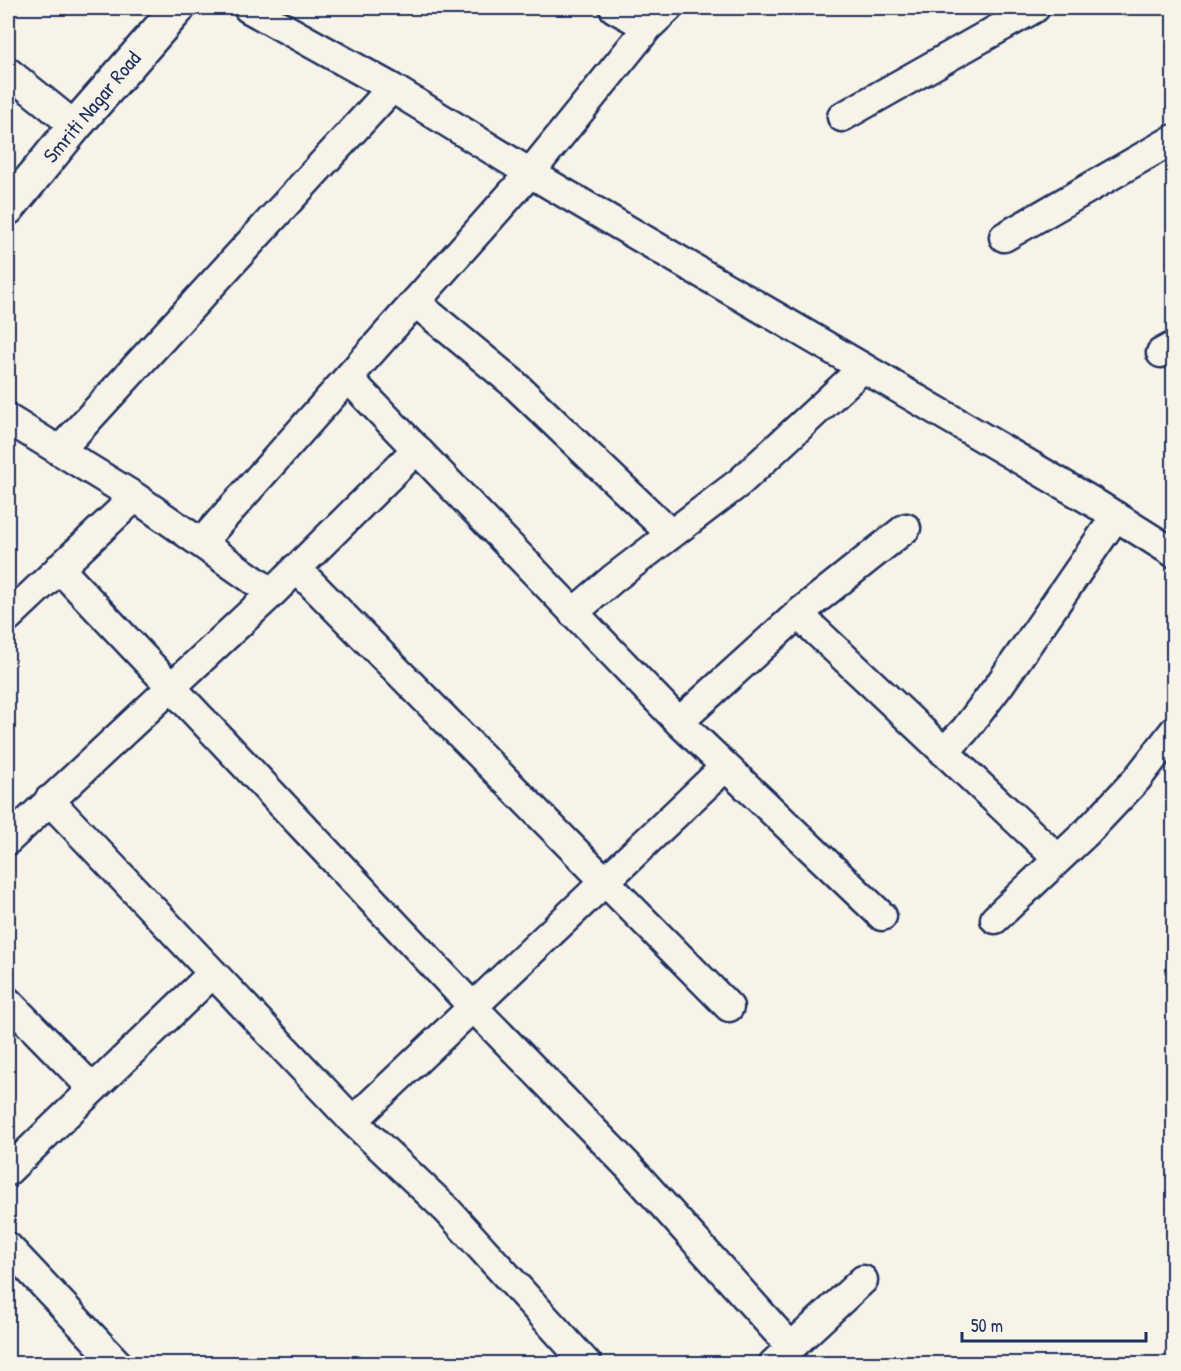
<svg xmlns="http://www.w3.org/2000/svg" width="1181" height="1371" viewBox="0 0 1181 1371" font-family="'Patrick Hand',sans-serif">
  <style>
    .lines { fill: none; stroke-linecap: round; stroke-linejoin: round }
    .street-casing { stroke: #1b2f5e; stroke-width: 33 }
    .secondary-casing { stroke: #1b2f5e; stroke-width: 38 }
    .street { stroke: #f7f3e8; stroke-width: 28 }
    .secondary { stroke: #f7f3e8; stroke-width: 33 }
    .labels { text-anchor: middle; stroke-width: 4.5; stroke-linejoin: round; paint-order: stroke }
    .street-label { font-size: 21px; fill: #1b2f5e; stroke: #f7f3e8 }
  </style>
  <rect width="100%" height="100%" fill="#f7f3e8"/>
  <filter id="ink" filterUnits="userSpaceOnUse"><feTurbulence type="fractalNoise" baseFrequency=".0167" numOctaves="2"/><feDisplacementMap in="SourceGraphic" scale="12" xChannelSelector="R" yChannelSelector="G"/><feConvolveMatrix kernelMatrix="1 2 1 2 8 2 1 2 1" color-interpolation-filters="sRGB"/></filter>
  <g filter="url(#ink)">
    <g class="lines">
      <g class="street-casing">
        <path id="street" d="M 248,8 L 392,88 L 530,173 L 1093,502 L 1174,553
          M 614,8 L 648,27
          M 8,72 L 75,126
          M 842,117 L 1035,8
          M 1004,237 L 1174,139
          M 415,302 L 513,383 L 671,534
          M 1161,353 L 1174,346
          M 348,378 L 679,722 L 882,916
          M 8,419 L 135,497 L 272,593
          M 59,451 L 392,88
          M 201,543 L 530,173 L 648,27 L 668,8
          M 59,568 L 473,1007 L 629,1167 L 791,1347
          M 296,568 L 729,1007
          M 573,613 L 614,578 L 740,482 L 863,368
          M 798,614 L 1058,859
          M 8,617 L 135,497
          M 679,722 L 798,614 L 906,528
          M 944,752 L 965,730 L 1000,684 L 1116,516
          M 49,800 L 353,1121 L 447,1210 L 587,1364
          M 8,840 L 272,593 L 417,449
          M 995,919 L 1088,831 L 1137,779 L 1174,731
          M 8,1002 L 93,1089
          M 353,1121 L 725,767
          M 8,1171 L 213,973
          M 8,1247 L 118,1364
          M 773,1364 L 863,1280"/>
      </g>
      <g class="secondary-casing">
        <path id="secondary" d="M 8,208 L 75,126 L 178,8"/>
      </g>
      <use href="#street" class="street"/>
      <use href="#secondary" class="secondary"/>
    </g>
  </g>
  <g class="labels">
    <g class="street-label">
      <text transform="translate(92 107) rotate(-50)" y="7">Smriti Nagar Road</text>
    </g>
  </g>
  <rect width="1181" height="1371" fill="none" stroke="#f7f3e8" stroke-width="30"/>
  <rect x="15" y="15" width="1151" height="1341" fill="none" stroke="#1b2f5e" stroke-width="2" filter="url(#ink)"/>
  <path d="M962 1332v9h184v-9" fill="none" stroke="#1b2f5e" stroke-width="3"/>
  <text x="971" y="1332" font-size="18" fill="#1b2f5e" stroke="#f7f3e8" stroke-width="4.5" paint-order="stroke">50 m</text>
</svg>
